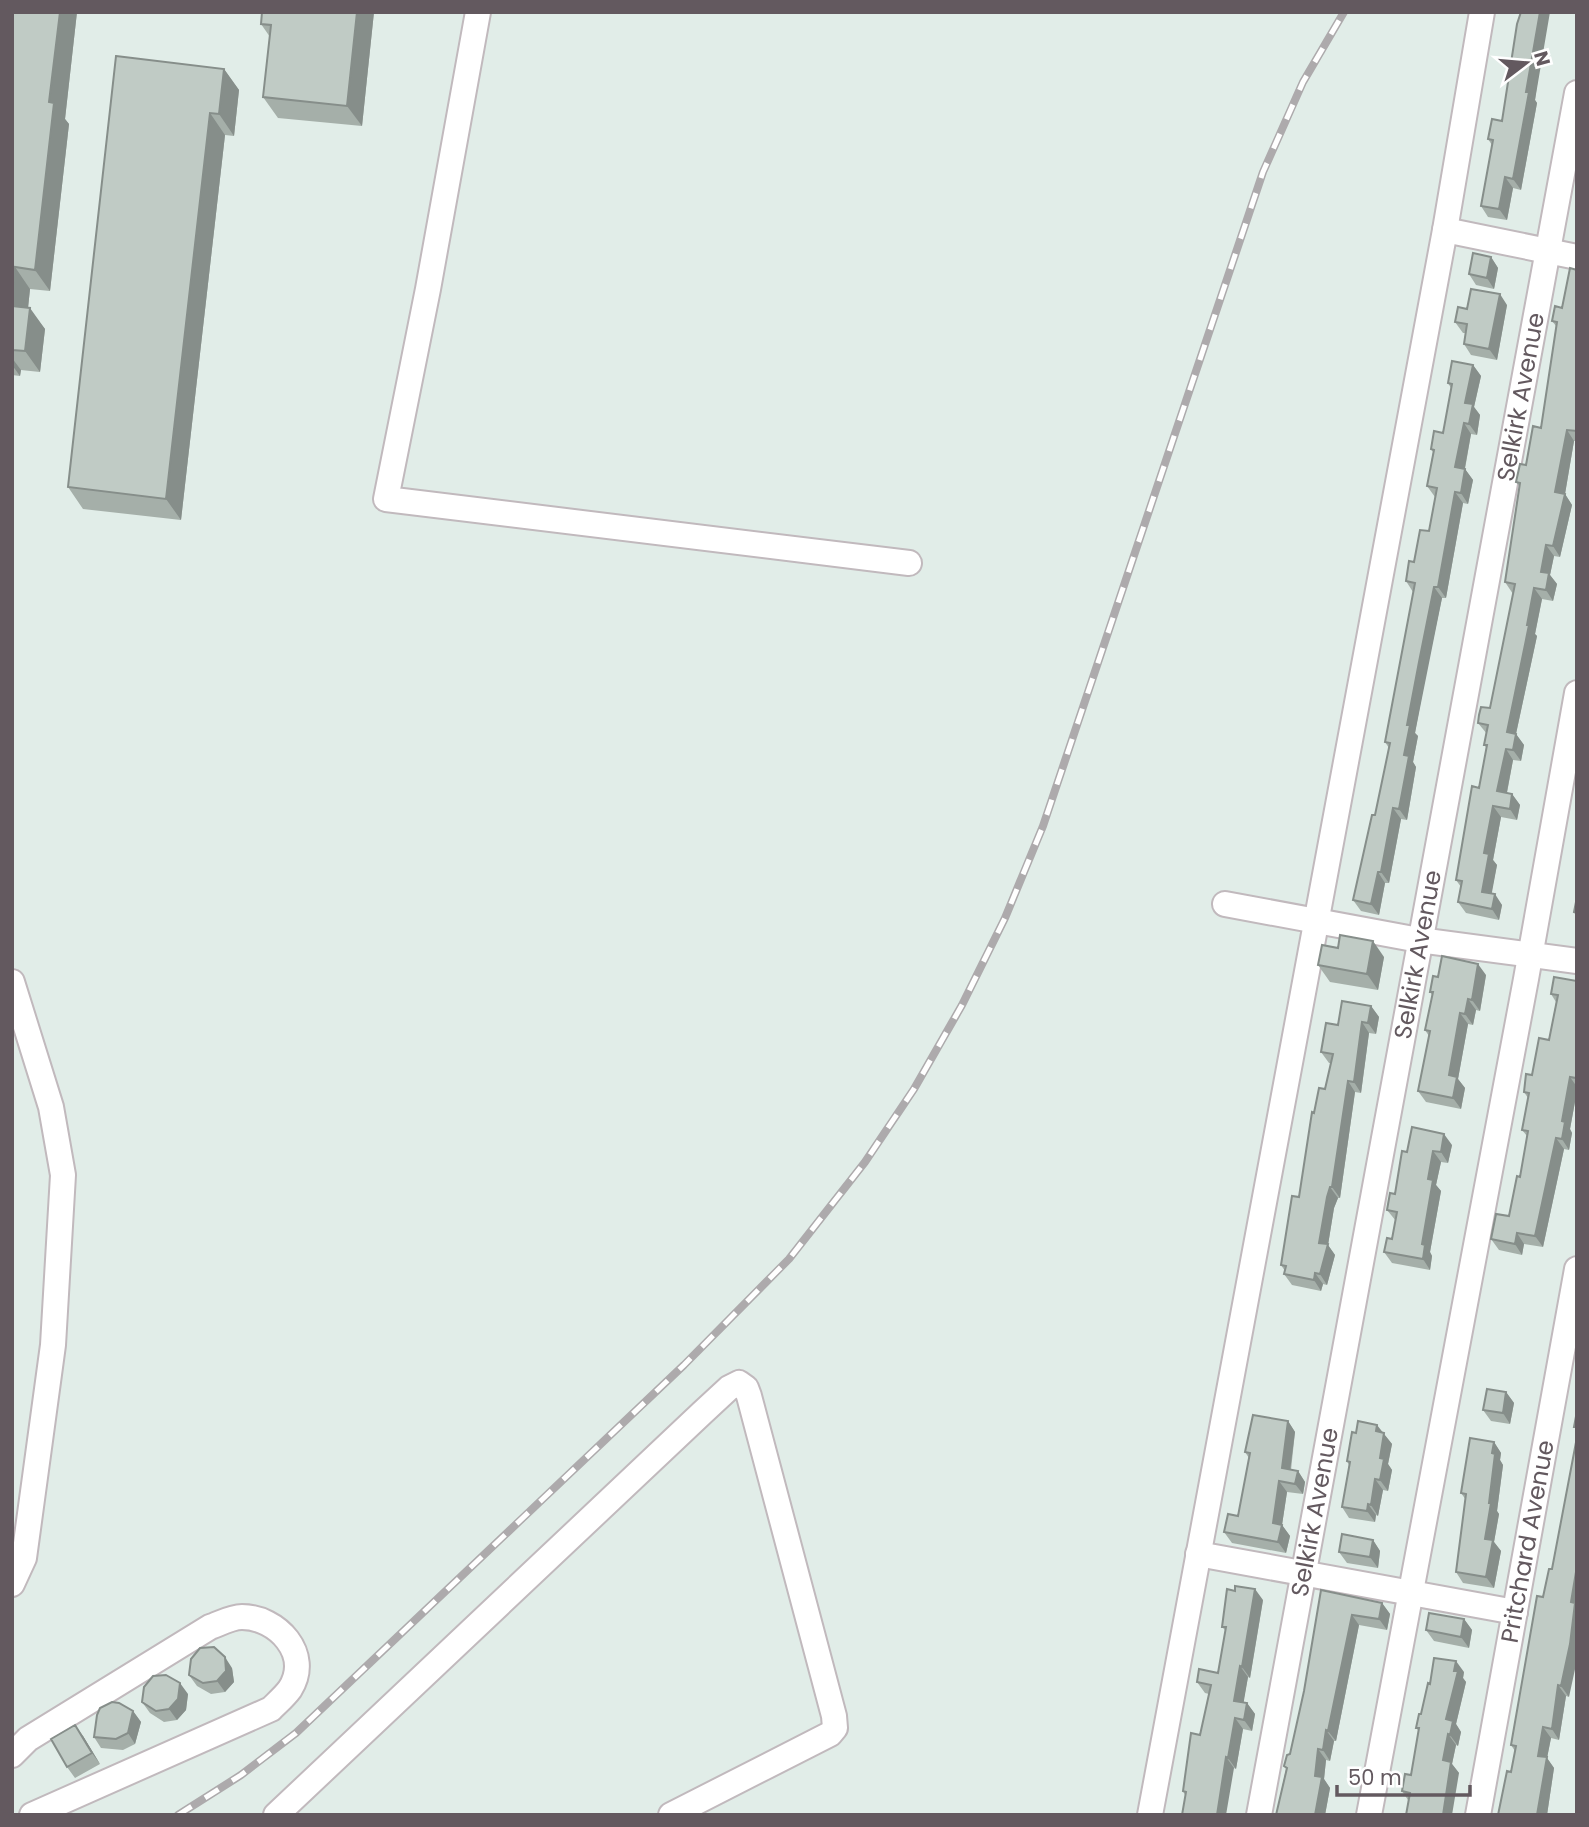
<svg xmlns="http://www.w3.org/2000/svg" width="1589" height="1827" viewBox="0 0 1589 1827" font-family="Poppins,sans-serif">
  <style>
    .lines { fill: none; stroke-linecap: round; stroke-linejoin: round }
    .minor-casing { stroke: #c1b9bd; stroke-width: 28 }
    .minor { stroke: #fff; stroke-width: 24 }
    .rail-casing { stroke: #adaaac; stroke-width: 8 }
    .rail { stroke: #fff; stroke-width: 5; stroke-dasharray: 16; stroke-linecap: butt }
    .wall { fill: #a5afa9 }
    .shaded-wall { fill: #868e8a }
    .building { fill: #c0cbc5; stroke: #868e8a; stroke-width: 2 }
    .labels { text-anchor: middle; stroke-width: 5; stroke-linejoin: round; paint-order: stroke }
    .street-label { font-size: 24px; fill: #63595f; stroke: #fff }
  </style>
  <rect width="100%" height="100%" fill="#e1ede8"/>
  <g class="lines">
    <g class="minor-casing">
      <g id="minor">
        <path d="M 478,12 L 428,289 L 386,499 L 909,563"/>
        <path d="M 1445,230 L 1577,257"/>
        <path d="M 1225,904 L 1419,940 L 1577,961"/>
        <path d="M 12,982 L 51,1107 L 63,1175 L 53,1345 L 24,1558 L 12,1584"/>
        <path d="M 1198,1554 L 1515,1612"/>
        <path d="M 12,1755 L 28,1739 L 210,1627 C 219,1624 231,1617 242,1617 C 277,1617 312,1654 290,1689 C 285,1696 277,1703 271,1709 L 32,1815"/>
        <path d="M 276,1815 L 702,1413 L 729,1388 L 739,1383 L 746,1388 L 749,1396 L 834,1716 L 835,1728 L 830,1734 L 671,1815"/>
        <path d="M 1150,1815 L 1445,230 L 1482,12"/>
        <path id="s1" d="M 1259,1815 L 1577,93"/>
        <path d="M 1369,1815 L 1526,979 L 1577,693"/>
        <path id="s2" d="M 1478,1815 L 1577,1269"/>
      </g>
    </g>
    <use href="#minor" class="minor"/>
    <g class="rail-casing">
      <path id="rail" d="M 178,1815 L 241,1775 L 296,1733 L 684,1365 L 789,1259 L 865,1162 L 914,1089 L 962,1005 L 1005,918 L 1043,826 L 1263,172 L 1303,82 L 1344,12"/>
    </g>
    <use href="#rail" class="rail"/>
  </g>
  <path class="wall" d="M 12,12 L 77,12 L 65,119 L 69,124 L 50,291 L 30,289 L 28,308 L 45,329 L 40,372 L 21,370 L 20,376 L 12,375 Z
    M 262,12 L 374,12 L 362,126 L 278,118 L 263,97 L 270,37 L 261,24 Z
    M 224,69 L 239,90 L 234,136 L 225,135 L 181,520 L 83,509 L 68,487 Z
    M 1539,71 L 1535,100 L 1537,103 L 1521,190 L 1513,188 L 1507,220 L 1488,217 L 1481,206 L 1492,145 L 1488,139 Z
    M 1491,257 L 1498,268 L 1494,289 L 1476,285 L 1469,274 Z
    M 1577,270 L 1577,441 L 1574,441 L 1565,494 L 1572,505 L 1560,557 L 1554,556 L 1550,575 L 1557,584 L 1553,601 L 1542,599 L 1535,634 L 1537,636 L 1516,734 L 1524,745 L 1521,761 L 1513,760 L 1507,793 L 1512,794 L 1520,805 L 1517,820 L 1501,817 L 1493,860 L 1497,865 L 1491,894 L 1502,905 L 1499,920 L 1466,913 L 1458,902 L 1461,887 L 1456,880 L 1479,788 L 1487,748 L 1484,745 L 1487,734 L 1478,723 L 1490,708 L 1513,594 L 1505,582 L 1520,487 L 1516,482 L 1526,465 L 1541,428 L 1556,326 L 1552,321 L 1562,308 Z
    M 1507,305 L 1497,360 L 1471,355 L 1464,344 L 1466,333 L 1463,333 L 1455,322 L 1467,309 Z
    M 1473,365 L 1481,376 L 1474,407 L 1480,415 L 1477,435 L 1471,434 L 1465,469 L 1473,480 L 1468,504 L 1463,503 L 1446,598 L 1442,598 L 1426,673 L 1415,733 L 1418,736 L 1413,762 L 1416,767 L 1407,820 L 1401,819 L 1389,883 L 1385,883 L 1379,915 L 1361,911 L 1353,900 L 1375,815 L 1389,748 L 1385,742 L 1413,592 L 1406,581 L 1414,562 L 1429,531 L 1435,497 L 1427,486 L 1433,452 L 1431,449 L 1443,433 L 1451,388 L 1448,383 Z
    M 1384,957 L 1378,990 L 1330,982 L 1318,965 Z
    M 1486,975 L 1480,1011 L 1476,1010 L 1473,1025 L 1468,1024 L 1458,1079 L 1465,1088 L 1461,1109 L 1426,1102 L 1418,1091 L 1429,1036 L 1425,1030 L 1432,995 L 1430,992 L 1438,977 Z
    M 1577,981 L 1577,1091 L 1570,1129 L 1572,1133 L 1569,1150 L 1564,1149 L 1543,1247 L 1524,1244 L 1522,1255 L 1499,1250 L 1491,1239 L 1509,1216 L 1520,1177 L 1527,1136 L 1522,1130 L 1528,1098 L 1524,1092 L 1549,1040 L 1556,1002 L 1551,994 Z
    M 1371,1006 L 1379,1017 L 1376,1034 L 1369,1033 L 1361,1093 L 1355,1092 L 1340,1198 L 1338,1198 L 1334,1208 L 1328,1245 L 1335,1255 L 1327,1285 L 1323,1284 L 1321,1291 L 1292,1285 L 1284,1274 L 1285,1271 L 1281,1265 L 1299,1197 L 1331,1063 L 1329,1063 L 1321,1052 L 1338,1025 Z
    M 1452,1145 L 1448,1163 L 1441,1162 L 1436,1185 L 1441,1191 L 1430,1252 L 1432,1256 L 1430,1270 L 1392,1263 L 1384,1252 L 1392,1239 L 1396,1221 L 1387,1210 L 1395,1194 L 1407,1152 Z
    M 1506,1392 L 1514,1403 L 1510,1424 L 1491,1421 L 1483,1410 Z
    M 1288,1421 L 1295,1432 L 1291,1470 L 1298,1471 L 1305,1482 L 1303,1494 L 1287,1492 L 1282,1525 L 1290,1536 L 1286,1553 L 1232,1543 L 1224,1532 L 1238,1516 L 1249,1458 L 1245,1452 Z
    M 1382,1432 L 1392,1444 L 1388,1464 L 1392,1470 L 1388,1491 L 1383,1490 L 1378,1516 L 1376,1515 L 1375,1522 L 1349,1518 L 1342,1507 L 1349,1465 L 1347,1461 L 1356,1433 Z
    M 1494,1442 L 1501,1453 L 1500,1460 L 1503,1465 L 1497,1511 L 1499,1514 L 1494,1542 L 1501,1551 L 1494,1588 L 1463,1583 L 1456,1572 L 1466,1500 L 1461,1493 Z
    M 1373,1540 L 1380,1551 L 1378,1568 L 1347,1563 L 1339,1552 Z
    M 1321,1590 L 1382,1603 L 1390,1614 L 1387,1630 L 1359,1625 L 1336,1741 L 1334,1741 L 1330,1761 L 1326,1760 L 1324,1779 L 1330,1788 L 1325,1815 L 1276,1815 L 1286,1769 L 1284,1766 L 1290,1754 L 1304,1691 Z
    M 1537,1596 L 1569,1697 L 1566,1696 L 1559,1740 L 1551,1738 L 1547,1758 L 1554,1768 L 1547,1815 L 1511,1772 L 1515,1751 L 1511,1745 Z
    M 1263,1600 L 1250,1678 L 1248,1677 L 1243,1703 L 1247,1703 L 1255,1714 L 1252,1731 L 1243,1729 L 1236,1769 L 1234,1768 L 1185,1795 L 1183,1791 L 1200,1735 L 1209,1694 L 1205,1693 L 1197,1682 L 1218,1673 L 1226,1631 L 1222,1627 Z
    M 1464,1619 L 1472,1630 L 1469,1648 L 1434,1641 L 1426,1630 Z
    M 232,1668 L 234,1682 L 225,1692 L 211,1694 L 197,1686 L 189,1675 Z
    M 1464,1672 L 1463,1678 L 1466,1682 L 1456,1724 L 1461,1732 L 1458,1746 L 1456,1745 L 1452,1764 L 1459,1773 L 1408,1800 L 1402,1791 L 1411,1775 L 1419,1731 L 1416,1728 L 1430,1684 Z
    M 188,1694 L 186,1710 L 177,1720 L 164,1722 L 150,1713 L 142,1702 Z
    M 133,1711 L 141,1722 L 135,1744 L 123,1750 L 101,1748 L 94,1737 Z
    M 83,1736 L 100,1764 L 75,1778 L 67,1767 Z"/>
  <path class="shaded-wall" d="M 60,12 L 77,12 L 65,119 L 69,124 L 50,291 L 35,270 L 49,102 Z
    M 357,12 L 374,12 L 362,126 L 347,106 Z
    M 1540,12 L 1550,12 L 1535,100 L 1537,103 L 1521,190 L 1513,179 L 1531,60 Z
    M 224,69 L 239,90 L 234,136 L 219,114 Z
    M 210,113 L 225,135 L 181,520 L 166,499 Z
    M 1505,177 L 1513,188 L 1507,220 L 1499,209 Z
    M 1491,257 L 1498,268 L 1494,289 L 1487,278 Z
    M 15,267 L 30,289 L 26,327 L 12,308 L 12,294 Z
    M 1500,294 L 1507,305 L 1497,360 L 1489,349 Z
    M 30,308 L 45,329 L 40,372 L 25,351 Z
    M 12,358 L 21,370 L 20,376 L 12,365 Z
    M 1473,365 L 1481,376 L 1474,407 L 1480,415 L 1477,435 L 1469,424 L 1465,403 Z
    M 1464,423 L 1471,434 L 1463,478 L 1455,467 Z
    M 1567,430 L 1574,441 L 1565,494 L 1572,505 L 1560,557 L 1553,546 L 1555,492 Z
    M 1465,469 L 1473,480 L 1468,504 L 1461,493 Z
    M 1455,492 L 1463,503 L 1446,598 L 1438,587 Z
    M 1546,545 L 1554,556 L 1550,575 L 1557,584 L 1553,601 L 1546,590 L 1541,572 Z
    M 1434,587 L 1442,598 L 1415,733 L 1418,736 L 1413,762 L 1416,767 L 1407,820 L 1399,809 L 1407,725 Z
    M 1534,588 L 1542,599 L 1535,634 L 1537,636 L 1514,743 L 1507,732 Z
    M 1516,734 L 1524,745 L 1521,761 L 1513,750 Z
    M 1506,749 L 1513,760 L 1505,802 L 1497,791 Z
    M 1512,794 L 1520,805 L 1517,820 L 1510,809 Z
    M 1493,806 L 1501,817 L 1493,860 L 1497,865 L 1490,903 L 1482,892 L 1484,853 Z
    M 1393,808 L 1401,819 L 1389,883 L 1381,872 Z
    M 1378,872 L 1385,883 L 1379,915 L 1371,904 Z
    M 1495,894 L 1502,905 L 1499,920 L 1492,909 Z
    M 1373,941 L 1384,957 L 1378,990 L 1367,974 Z
    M 1478,964 L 1486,975 L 1480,1011 L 1472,1000 Z
    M 1468,999 L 1476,1010 L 1473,1025 L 1465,1014 Z
    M 1371,1006 L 1379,1017 L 1376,1034 L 1368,1023 Z
    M 1460,1013 L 1468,1024 L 1458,1079 L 1465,1088 L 1461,1109 L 1453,1098 L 1449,1075 Z
    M 1362,1022 L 1369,1033 L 1361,1093 L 1354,1082 Z
    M 1570,1077 L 1577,1087 L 1577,1091 L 1570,1129 L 1572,1133 L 1569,1150 L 1562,1139 L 1562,1121 Z
    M 1348,1081 L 1355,1092 L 1340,1198 L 1332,1187 Z
    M 1444,1134 L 1452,1145 L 1448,1163 L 1441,1152 Z
    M 1556,1138 L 1564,1149 L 1543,1247 L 1535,1236 Z
    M 1433,1151 L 1441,1162 L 1436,1185 L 1441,1191 L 1430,1252 L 1432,1256 L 1430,1270 L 1423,1259 L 1422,1244 L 1428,1179 Z
    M 1330,1187 L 1338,1198 L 1334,1208 L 1328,1245 L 1335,1255 L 1327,1285 L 1320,1274 L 1319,1243 L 1327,1197 Z
    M 1517,1233 L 1524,1244 L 1522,1255 L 1515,1244 Z
    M 1315,1273 L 1323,1284 L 1321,1291 L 1314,1280 Z
    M 1506,1392 L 1514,1403 L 1510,1424 L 1503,1413 Z
    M 1288,1421 L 1295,1432 L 1289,1479 L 1282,1468 Z
    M 1377,1425 L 1392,1444 L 1388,1464 L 1392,1470 L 1388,1491 L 1380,1480 L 1380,1458 L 1376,1431 Z
    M 1494,1442 L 1501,1453 L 1500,1460 L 1503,1465 L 1497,1511 L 1499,1514 L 1494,1542 L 1501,1551 L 1494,1588 L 1486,1577 L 1485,1539 Z
    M 1298,1471 L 1305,1482 L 1303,1494 L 1295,1484 Z
    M 1375,1479 L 1383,1490 L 1378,1516 L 1371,1505 Z
    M 1279,1481 L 1287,1492 L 1282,1525 L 1290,1536 L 1286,1553 L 1278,1542 L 1273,1523 Z
    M 1368,1504 L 1376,1515 L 1375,1522 L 1367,1511 Z
    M 1373,1540 L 1380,1551 L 1378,1568 L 1370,1557 Z
    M 1577,1566 L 1577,1660 L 1569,1697 L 1561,1686 L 1571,1602 Z
    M 1255,1589 L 1263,1600 L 1250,1678 L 1242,1667 Z
    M 1382,1603 L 1390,1614 L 1387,1630 L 1379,1619 Z
    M 1352,1615 L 1359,1625 L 1336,1741 L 1328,1731 Z
    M 1464,1619 L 1472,1630 L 1469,1648 L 1461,1637 Z
    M 225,1657 L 232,1668 L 234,1682 L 225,1692 L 217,1681 Z
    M 1456,1661 L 1464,1672 L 1463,1678 L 1466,1682 L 1456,1724 L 1461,1732 L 1458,1746 L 1450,1735 L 1446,1719 Z
    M 1240,1666 L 1248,1677 L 1242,1712 L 1234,1701 Z
    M 180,1683 L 188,1694 L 186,1710 L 177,1720 L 169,1709 Z
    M 1558,1685 L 1566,1696 L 1559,1740 L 1552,1729 Z
    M 1247,1703 L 1255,1714 L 1252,1731 L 1244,1720 Z
    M 133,1711 L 141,1722 L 135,1744 L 128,1733 Z
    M 1235,1718 L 1243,1729 L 1236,1769 L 1228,1758 Z
    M 75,1725 L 83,1736 L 100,1764 L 92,1753 Z
    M 1543,1727 L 1551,1738 L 1547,1758 L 1554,1768 L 1547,1815 L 1537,1815 L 1538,1756 Z
    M 1326,1730 L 1334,1741 L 1330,1761 L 1323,1750 Z
    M 1448,1734 L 1456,1745 L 1452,1764 L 1459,1773 L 1452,1815 L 1443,1815 L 1443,1760 Z
    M 1318,1749 L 1326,1760 L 1324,1779 L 1330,1788 L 1325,1815 L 1315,1815 L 1315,1776 Z
    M 1226,1757 L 1234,1768 L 1226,1815 L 1217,1815 Z"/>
  <path class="building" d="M 12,12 L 60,12 L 49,102 L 54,103 L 35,270 L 15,267 L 12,294 Z
    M 262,12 L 357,12 L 347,106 L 263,97 L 271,25 L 261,24 Z
    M 1521,12 L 1540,12 L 1526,92 L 1529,92 L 1513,179 L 1505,177 L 1499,209 L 1481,206 L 1493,140 L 1488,139 L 1492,119 L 1502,121 L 1517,24 Z
    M 116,56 L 224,69 L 219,114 L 210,113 L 166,499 L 68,487 Z
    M 1473,253 L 1491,257 L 1487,278 L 1469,274 Z
    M 1570,268 L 1577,270 L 1577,431 L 1567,430 L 1555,492 L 1565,494 L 1553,546 L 1546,545 L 1541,572 L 1549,573 L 1546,590 L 1534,588 L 1527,625 L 1529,625 L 1507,732 L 1516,734 L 1513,750 L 1506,749 L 1497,791 L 1512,794 L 1510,809 L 1493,806 L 1484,853 L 1489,854 L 1482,892 L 1495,894 L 1492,909 L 1458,902 L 1462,881 L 1456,880 L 1472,786 L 1479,788 L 1487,745 L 1484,745 L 1488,725 L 1478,723 L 1479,715 L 1481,707 L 1490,708 L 1515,584 L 1505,582 L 1520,483 L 1516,482 L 1520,464 L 1526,465 L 1533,426 L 1541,428 L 1557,322 L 1552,321 L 1555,306 L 1562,308 Z
    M 1471,289 L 1500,294 L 1489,349 L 1464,344 L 1467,324 L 1455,322 L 1458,307 L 1467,309 Z
    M 12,306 L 30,308 L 25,351 L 12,350 Z
    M 1452,361 L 1473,365 L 1465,403 L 1473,404 L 1469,424 L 1464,423 L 1455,467 L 1465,469 L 1461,493 L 1455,492 L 1438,587 L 1434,587 L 1419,662 L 1407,725 L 1410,725 L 1404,755 L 1409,756 L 1399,809 L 1393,808 L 1381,872 L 1378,872 L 1371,904 L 1353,900 L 1372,815 L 1375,815 L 1390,743 L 1385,742 L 1415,583 L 1406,581 L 1409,561 L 1414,562 L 1420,530 L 1429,531 L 1437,488 L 1427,486 L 1434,450 L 1431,449 L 1434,431 L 1443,433 L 1452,384 L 1448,383 Z
    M 1577,897 L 1577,913 L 1574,912 Z
    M 1340,935 L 1373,941 L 1367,974 L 1318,965 L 1322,945 L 1338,948 Z
    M 1442,956 L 1478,964 L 1472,1000 L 1468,999 L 1465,1014 L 1460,1013 L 1449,1075 L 1457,1077 L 1453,1098 L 1418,1091 L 1430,1031 L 1425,1030 L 1433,992 L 1430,992 L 1433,976 L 1438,977 Z
    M 1554,977 L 1577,981 L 1577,1073 L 1576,1078 L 1570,1077 L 1562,1121 L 1565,1122 L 1562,1139 L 1556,1138 L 1535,1236 L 1517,1233 L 1515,1244 L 1491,1239 L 1496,1214 L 1509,1216 L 1517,1176 L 1520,1177 L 1528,1131 L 1522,1130 L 1529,1093 L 1524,1092 L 1526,1074 L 1532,1075 L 1539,1038 L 1549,1040 L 1558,995 L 1551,994 Z
    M 1342,1001 L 1371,1006 L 1368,1023 L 1362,1022 L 1354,1082 L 1348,1081 L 1332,1187 L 1330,1187 L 1327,1197 L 1319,1243 L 1328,1244 L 1320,1274 L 1315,1273 L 1314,1280 L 1284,1274 L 1286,1266 L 1281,1265 L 1292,1196 L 1299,1197 L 1312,1112 L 1314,1113 L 1319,1088 L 1325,1089 L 1333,1054 L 1321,1052 L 1326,1023 L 1338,1025 Z
    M 1412,1127 L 1444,1134 L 1441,1152 L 1433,1151 L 1428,1179 L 1433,1180 L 1422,1244 L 1425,1245 L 1423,1259 L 1384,1252 L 1387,1238 L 1392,1239 L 1397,1212 L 1387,1210 L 1390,1193 L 1395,1194 L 1402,1151 L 1407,1152 Z
    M 1487,1389 L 1506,1392 L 1503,1413 L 1483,1410 Z
    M 1577,1411 L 1577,1427 L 1574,1427 Z
    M 1253,1415 L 1288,1421 L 1282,1468 L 1298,1471 L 1295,1484 L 1279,1481 L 1273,1523 L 1282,1525 L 1278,1542 L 1224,1532 L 1228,1514 L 1238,1516 L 1250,1453 L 1245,1452 Z
    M 1358,1421 L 1377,1425 L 1376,1431 L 1384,1433 L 1380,1458 L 1384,1459 L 1380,1480 L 1375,1479 L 1371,1505 L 1368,1504 L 1367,1511 L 1342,1507 L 1350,1462 L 1347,1461 L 1352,1432 L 1356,1433 Z
    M 1577,1437 L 1577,1566 L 1571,1602 L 1575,1603 L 1570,1644 L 1561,1686 L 1558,1685 L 1552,1729 L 1543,1727 L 1538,1756 L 1547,1757 L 1537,1815 L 1498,1815 L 1507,1771 L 1511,1772 L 1516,1746 L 1511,1745 L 1537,1596 L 1543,1597 L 1549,1569 L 1552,1569 Z
    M 1470,1438 L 1494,1442 L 1492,1453 L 1495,1454 L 1489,1503 L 1491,1503 L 1485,1539 L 1493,1540 L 1486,1577 L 1456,1572 L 1466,1494 L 1461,1493 Z
    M 1342,1534 L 1373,1540 L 1370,1557 L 1339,1552 Z
    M 1235,1586 L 1255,1589 L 1242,1667 L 1240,1666 L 1234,1701 L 1247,1703 L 1244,1720 L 1235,1718 L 1228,1758 L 1226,1757 L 1217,1815 L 1182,1815 L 1186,1792 L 1183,1791 L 1191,1733 L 1200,1735 L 1211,1685 L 1197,1682 L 1199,1669 L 1218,1673 L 1226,1627 L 1222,1627 L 1227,1589 L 1235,1591 Z
    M 1321,1590 L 1382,1603 L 1379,1619 L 1352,1615 L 1328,1731 L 1326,1730 L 1323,1750 L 1318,1749 L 1315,1776 L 1322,1777 L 1315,1815 L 1276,1815 L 1287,1768 L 1284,1766 L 1287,1755 L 1290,1754 L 1304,1691 Z
    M 1429,1613 L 1464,1619 L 1461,1637 L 1426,1630 Z
    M 214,1647 L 225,1657 L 226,1671 L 217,1681 L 203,1683 L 189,1675 L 191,1659 L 200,1648 Z
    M 1434,1658 L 1456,1661 L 1454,1671 L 1458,1671 L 1446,1719 L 1453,1721 L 1450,1735 L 1448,1734 L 1443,1760 L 1451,1762 L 1443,1815 L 1406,1815 L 1410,1793 L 1402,1791 L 1405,1774 L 1411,1775 L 1419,1728 L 1416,1728 L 1419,1714 L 1421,1714 L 1428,1683 L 1430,1684 Z
    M 166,1675 L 180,1683 L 178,1699 L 169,1709 L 156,1711 L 142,1702 L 144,1687 L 153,1676 Z
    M 112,1702 L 119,1703 L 133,1711 L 128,1733 L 116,1739 L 94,1737 L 97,1715 L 100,1708 Z
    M 75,1725 L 92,1753 L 67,1767 L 51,1739 Z"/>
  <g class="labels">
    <g class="street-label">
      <text dy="8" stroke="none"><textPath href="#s1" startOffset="1442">Selkirk Avenue</textPath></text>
      <text dy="8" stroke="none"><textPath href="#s1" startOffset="875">Selkirk Avenue</textPath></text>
      <text dy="8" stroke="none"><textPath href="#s1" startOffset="308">Selkirk Avenue</textPath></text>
      <text dy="8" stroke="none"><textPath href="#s2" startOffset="278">Pritchard Avenue</textPath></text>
    </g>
  </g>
  <rect width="1589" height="1827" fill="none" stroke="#63595f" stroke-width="28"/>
  <g transform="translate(1526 63) rotate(74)" stroke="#ffffff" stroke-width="5" paint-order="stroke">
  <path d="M0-5L12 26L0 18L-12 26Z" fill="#63595f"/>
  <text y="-10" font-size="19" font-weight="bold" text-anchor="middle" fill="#63595f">N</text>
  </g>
  <path d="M1337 1785v10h133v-10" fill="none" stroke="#63595f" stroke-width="3.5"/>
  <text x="1348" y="1785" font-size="21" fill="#63595f" stroke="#ffffff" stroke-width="5" paint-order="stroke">50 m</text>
</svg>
